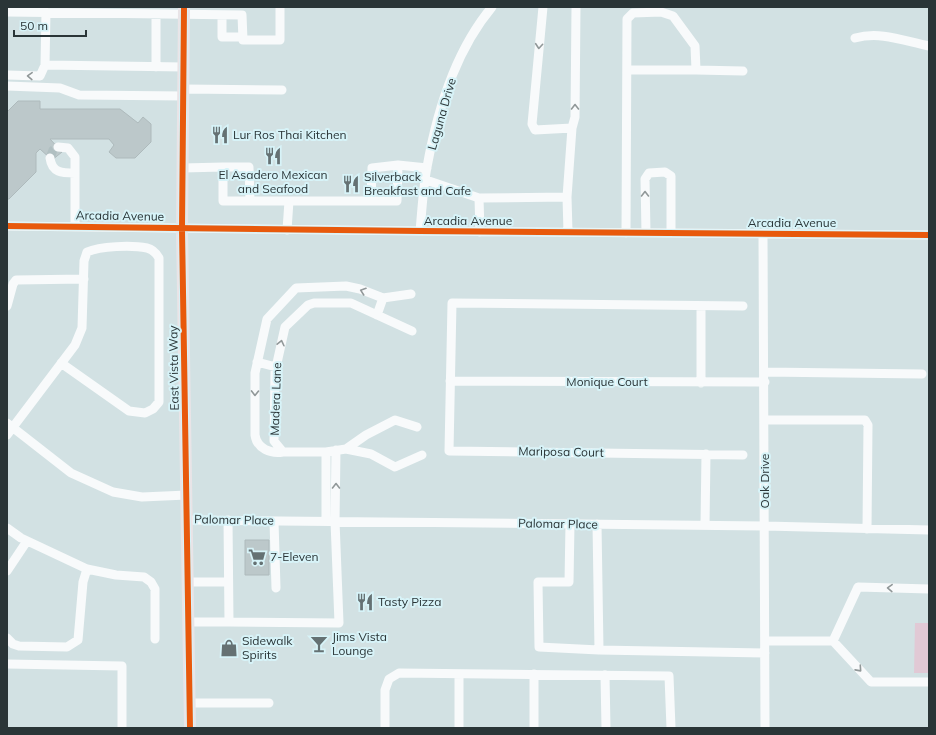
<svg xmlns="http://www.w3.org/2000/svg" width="936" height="735" viewBox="0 0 936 735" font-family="Mulish,sans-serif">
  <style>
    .green { fill: #e1c9d5 }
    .building { fill: #bcc8ca; stroke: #aebabc }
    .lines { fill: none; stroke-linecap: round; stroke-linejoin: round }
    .minor-tunnel { stroke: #b0bfc1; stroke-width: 9; stroke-dasharray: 9 4.5; stroke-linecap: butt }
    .minor { stroke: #f8fafb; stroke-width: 9 }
    .major { stroke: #e9e4e7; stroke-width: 12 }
    .cycleway-casing { stroke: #d7f3f8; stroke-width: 8 }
    .cycleway { stroke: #e8590c; stroke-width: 6 }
    .oneway { stroke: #919899 }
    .labels { text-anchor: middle; stroke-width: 4; stroke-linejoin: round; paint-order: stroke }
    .street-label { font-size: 12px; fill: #2a3537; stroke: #d7f3f8 }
    .poi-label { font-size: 12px; fill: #2a3537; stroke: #d7f3f8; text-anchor: start }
  </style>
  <rect width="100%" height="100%" fill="#d2e1e3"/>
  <path class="green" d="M 915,623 L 929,623 L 929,673 L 914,673 Z"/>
  <path class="building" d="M 18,101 L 40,101 L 40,109 L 120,109 L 138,123 L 143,117 L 151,124 L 151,142 L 135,158 L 116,158 L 109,152 L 114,145 L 109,139 L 50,139 L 62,152 L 52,160 L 40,149 L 36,153 L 36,172 L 9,199 L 7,199 L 7,112 Z
    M 245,540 L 269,540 L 269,575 L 245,575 Z"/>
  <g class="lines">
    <path class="minor-tunnel" d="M 50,158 L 53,150 L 58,147"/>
    <path class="minor" d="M 543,7 L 532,124 L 535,130 L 572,128 L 575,117 L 576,7
      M 7,12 L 242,15 L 243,40 L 280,40 L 280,7
      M 222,15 L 222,37 L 243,37
      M 855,38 C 881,31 904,41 929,46
      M 45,65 L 184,67
      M 156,67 L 156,14
      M 696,70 L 743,71
      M 7,75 L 40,76 L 45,65 L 46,12
      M 7,86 L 60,88 L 79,95 L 184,96
      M 184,89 L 282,90
      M 58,147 L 68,148 L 75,157 L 75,227
      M 50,158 C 52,173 62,173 75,173
      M 183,168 L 223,167
      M 426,180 L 479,198 L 480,232
      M 479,198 L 567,197
      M 250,201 L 249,167 L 223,167 L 223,201 L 397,201 L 398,165 L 427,168
      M 371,201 L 372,168 L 398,165
      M 7,226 L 420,231 L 929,235
      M 287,230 L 289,201
      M 420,231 C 422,210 423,188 427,167 C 437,111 455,51 492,7
      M 568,232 L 567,197 L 572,128
      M 626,233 L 627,19 L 633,13 L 661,12 L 673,16 L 695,46 L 696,70 L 627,70
      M 646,233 L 645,179 L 649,173 L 665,172 L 671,176 L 671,233
      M 763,234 L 765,728
      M 383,298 L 411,294
      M 7,306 L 13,284 L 16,280 L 84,279
      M 743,306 L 452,303 L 449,451 L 743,455
      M 377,315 L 383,298 L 360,289 L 346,286 L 296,288 L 267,319 L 255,373 L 255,435 C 257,449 271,454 283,452 L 274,441 L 275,372 L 285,327 L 308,305 L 314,303 L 351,303 L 412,331
      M 257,362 L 276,367
      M 765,372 L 922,374
      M 450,381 L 765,382
      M 701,383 L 701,306
      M 765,420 L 865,420 L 868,425 L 867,529
      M 7,423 L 71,473 L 113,492 L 142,497 L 187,495
      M 7,435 L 75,345 L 82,328 L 84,261 L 87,252 C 100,246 132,245 147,248 C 152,249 156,253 159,258 L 159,402 L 153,409 L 145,413 L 129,411 L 61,363
      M 346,449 L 371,454 L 395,467 L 422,455
      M 283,452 L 326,452 L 346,449 L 366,435 L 395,420 L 417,427
      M 187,520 L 765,526 L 929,530
      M 228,520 L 229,622 L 339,623 L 335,521 L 336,450
      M 274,521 L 276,588
      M 326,521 L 326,452
      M 570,524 L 569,582 L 538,582 L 539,647 L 599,650 L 597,524
      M 705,525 L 706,454
      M 7,528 L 21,538 L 87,569 L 116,575 L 144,577 L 151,582 L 155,589 L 155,639
      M 7,571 L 27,541
      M 188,582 L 228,582
      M 189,622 L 229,622
      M 7,638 L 13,644 L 19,646 L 67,647 L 78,640 L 83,582 L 87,569
      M 765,641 L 833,641 L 871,682 L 929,682
      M 833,641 L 858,587 L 929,589
      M 599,650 L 765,653
      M 7,664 L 122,666 L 122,728
      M 459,674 L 459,728
      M 534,674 L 534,728
      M 605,675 L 606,728
      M 190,703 L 269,703
      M 385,728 L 385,690 L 389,679 L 399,673 L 669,676 L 671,728"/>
    <path class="major" d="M 184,7 L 182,229 L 190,728"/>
    <g class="cycleway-casing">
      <path id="cycleway" d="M 184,7 L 182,229 L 190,728
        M 7,226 L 420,231 L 929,235"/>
    </g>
    <use href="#cycleway" class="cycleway"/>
  </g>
  <defs><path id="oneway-chevron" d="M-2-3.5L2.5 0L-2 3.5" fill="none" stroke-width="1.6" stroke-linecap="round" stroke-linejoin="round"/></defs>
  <g class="oneway">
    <use href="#oneway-chevron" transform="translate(539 46) rotate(95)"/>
    <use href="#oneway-chevron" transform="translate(30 76) rotate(-178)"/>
    <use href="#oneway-chevron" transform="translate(575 107) rotate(-90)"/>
    <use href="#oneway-chevron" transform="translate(645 194) rotate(-90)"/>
    <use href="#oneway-chevron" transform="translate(363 291) rotate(-161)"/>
    <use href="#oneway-chevron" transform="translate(281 343) rotate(-77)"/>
    <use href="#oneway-chevron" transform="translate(255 393) rotate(91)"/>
    <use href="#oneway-chevron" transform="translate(336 486) rotate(-90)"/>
    <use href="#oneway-chevron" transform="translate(890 588) rotate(-178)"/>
    <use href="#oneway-chevron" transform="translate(859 669) rotate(48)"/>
  </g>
  <defs>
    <g id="restaurant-bare" transform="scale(1.38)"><path d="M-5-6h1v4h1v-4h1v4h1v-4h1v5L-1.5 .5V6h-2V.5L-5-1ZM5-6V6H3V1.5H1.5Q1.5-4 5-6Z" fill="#657173" stroke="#d7f3f8" stroke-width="2.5" paint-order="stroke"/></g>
    <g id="supermarket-bare" transform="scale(1.38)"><path d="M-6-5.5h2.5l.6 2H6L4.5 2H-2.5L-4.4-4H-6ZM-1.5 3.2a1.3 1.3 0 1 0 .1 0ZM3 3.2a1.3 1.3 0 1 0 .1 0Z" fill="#657173" stroke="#d7f3f8" stroke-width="2.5" paint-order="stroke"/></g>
    <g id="bar-bare" transform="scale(1.38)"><path d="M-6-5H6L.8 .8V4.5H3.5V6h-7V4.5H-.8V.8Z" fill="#657173" stroke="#d7f3f8" stroke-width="2.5" paint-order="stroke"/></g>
    <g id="shop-bare" transform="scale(1.38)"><path d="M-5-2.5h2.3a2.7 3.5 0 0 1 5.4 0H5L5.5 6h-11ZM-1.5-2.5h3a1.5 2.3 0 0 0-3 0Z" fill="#657173" stroke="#d7f3f8" stroke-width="2.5" paint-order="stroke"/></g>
  </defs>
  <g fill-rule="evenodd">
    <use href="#restaurant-bare" x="220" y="135"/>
    <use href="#restaurant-bare" x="273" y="156"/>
    <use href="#restaurant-bare" x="351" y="184"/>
    <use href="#supermarket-bare" x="257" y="557"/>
    <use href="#restaurant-bare" x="365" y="602"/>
    <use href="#bar-bare" x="319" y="644"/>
    <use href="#shop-bare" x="229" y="648"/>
  </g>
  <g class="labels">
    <g class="street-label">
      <text transform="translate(442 114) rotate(-74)" y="4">Laguna Drive</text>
      <text transform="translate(120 216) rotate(1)" y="4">Arcadia Avenue</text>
      <text x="468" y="225">Arcadia Avenue</text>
      <text x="792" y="227">Arcadia Avenue</text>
      <text transform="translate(174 368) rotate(-91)" y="4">East Vista Way</text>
      <text x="607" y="386">Monique Court</text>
      <text transform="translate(276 399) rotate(-88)" y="4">Madera Lane</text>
      <text transform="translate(561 452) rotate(1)" y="4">Mariposa Court</text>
      <text transform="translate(765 481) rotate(-90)" y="4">Oak Drive</text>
      <text transform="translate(234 520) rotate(1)" y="4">Palomar Place</text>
      <text transform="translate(558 524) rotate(1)" y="4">Palomar Place</text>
    </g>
    <g class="poi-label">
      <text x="233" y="139">Lur Ros Thai Kitchen</text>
      <text x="273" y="179" text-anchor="middle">El Asadero Mexican<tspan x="273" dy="14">and Seafood</tspan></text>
      <text x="364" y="181">Silverback<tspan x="364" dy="14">Breakfast and Cafe</tspan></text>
      <text x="270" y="561">7-Eleven</text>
      <text x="378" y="606">Tasty Pizza</text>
      <text x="332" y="641">Jims Vista<tspan x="332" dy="14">Lounge</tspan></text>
      <text x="242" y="645">Sidewalk<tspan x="242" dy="14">Spirits</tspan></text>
    </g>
  </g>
  <rect width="936" height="735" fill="none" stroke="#2a3537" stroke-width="16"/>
  <path d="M14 30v6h72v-6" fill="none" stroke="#2a3537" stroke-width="2"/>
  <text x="20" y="30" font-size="12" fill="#2a3537" stroke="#d7f3f8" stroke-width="3" paint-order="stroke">50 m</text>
</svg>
